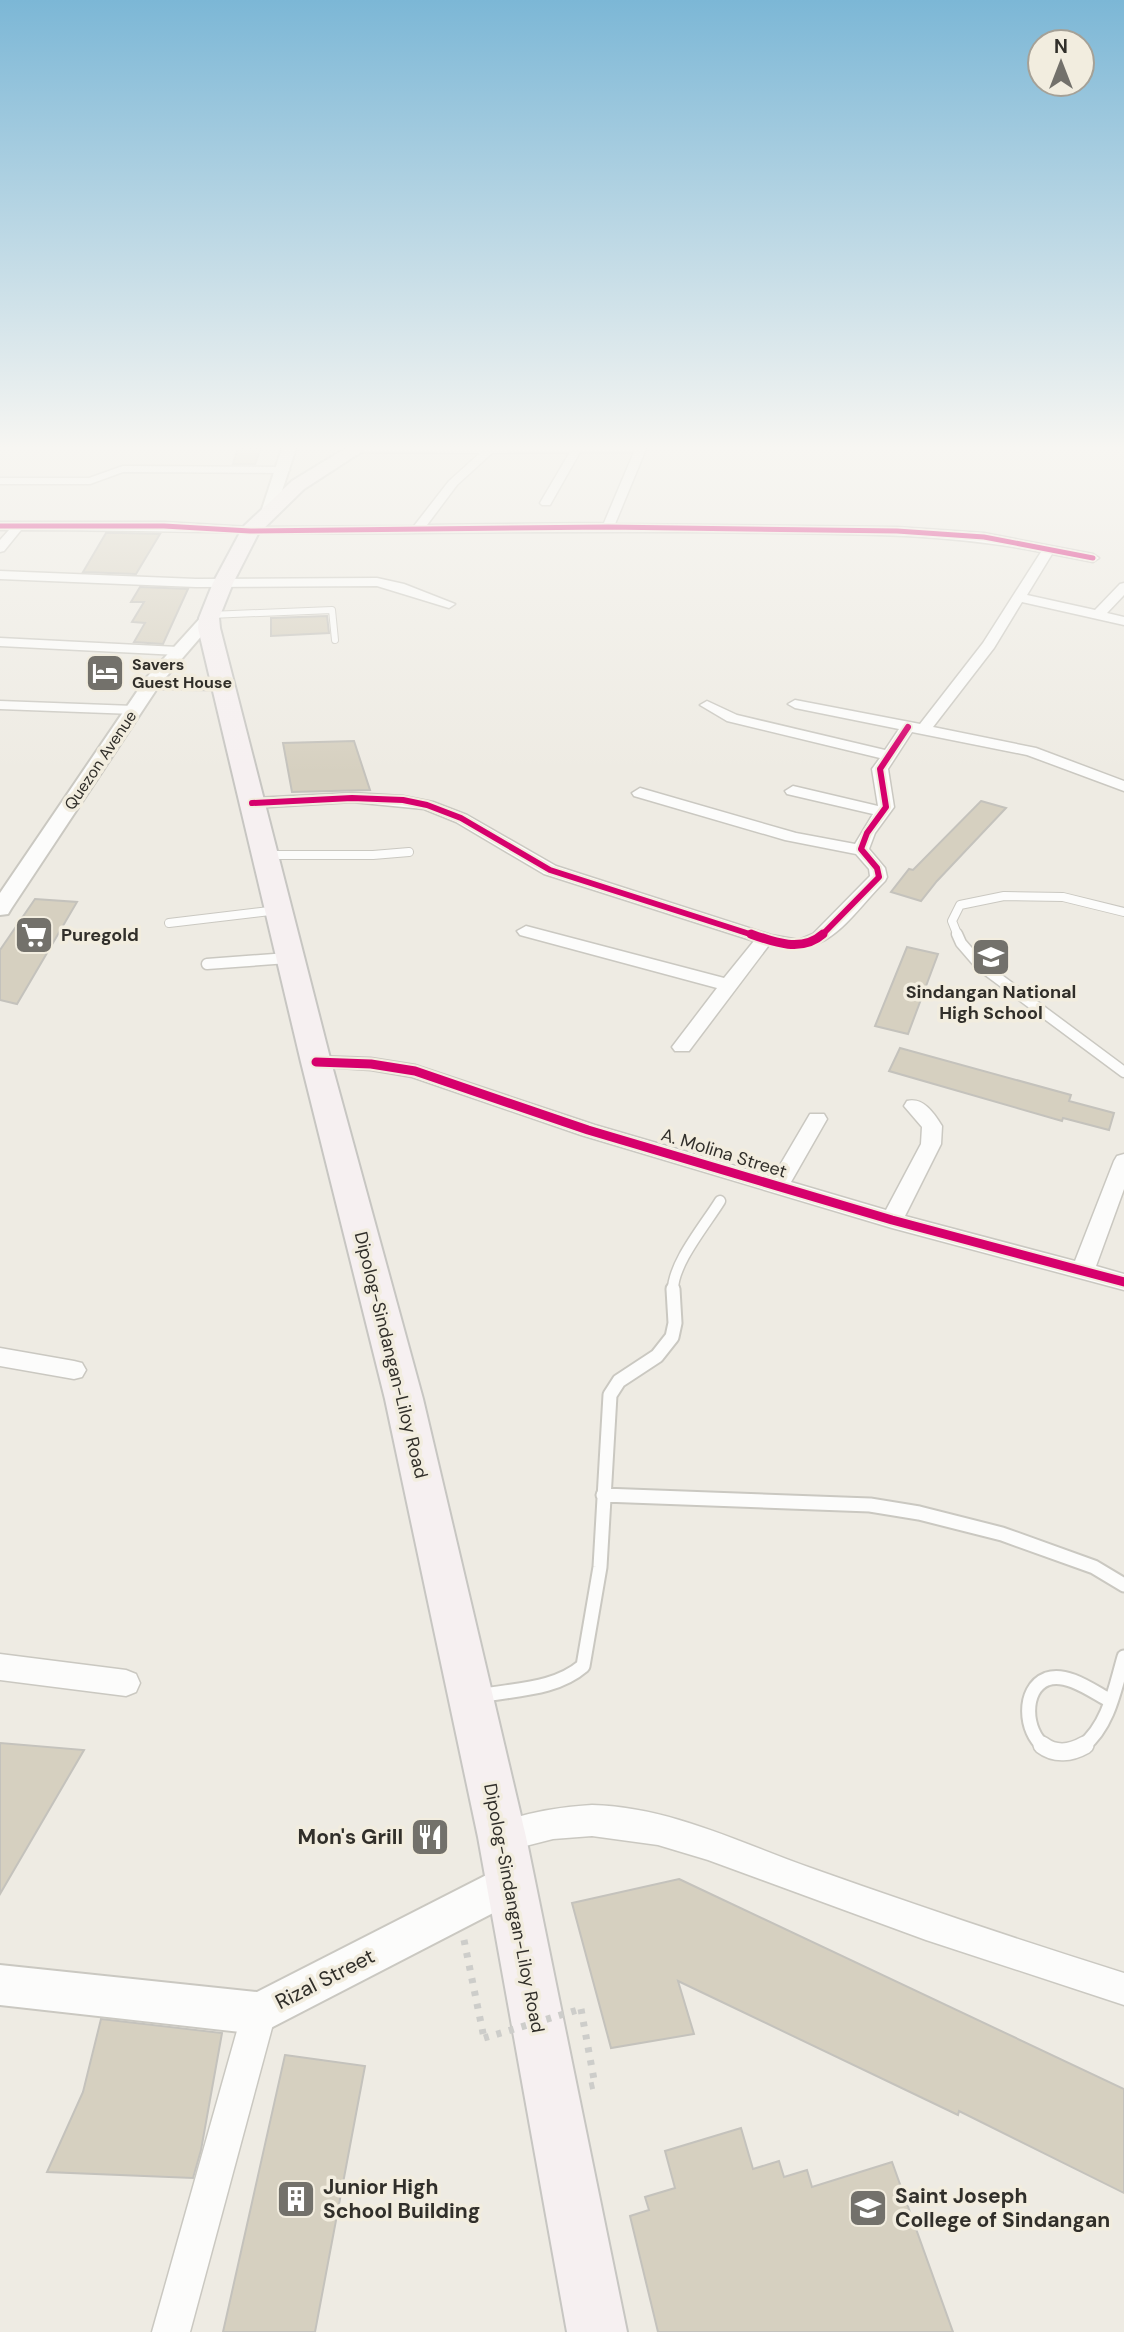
<svg xmlns="http://www.w3.org/2000/svg" width="1124" height="2332" viewBox="0 0 1124 2332" font-family="'DM Sans',sans-serif">
  <style>
    .building { fill: #d6d0c0; stroke: #c4c2bc; stroke-width: 2 }
    .lines { fill: none; stroke-linecap: round; stroke-linejoin: round }
    .service-far4-casing { stroke: #cac8c1; stroke-width: 8 }
    .service-far3-casing { stroke: #cac8c1; stroke-width: 10 }
    .service-far2-casing { stroke: #cac8c1; stroke-width: 13 }
    .service-far1-casing { stroke: #cac8c1; stroke-width: 17 }
    .service-casing { stroke: #cac8c1; stroke-width: 20 }
    .minor-casing { stroke: #cac8c1; stroke-width: 3 }
    .tertiary-casing { stroke: #cac8c1; stroke-width: 4 }
    .trunk-casing { stroke: #c7c6c2; stroke-width: 4 }
    .path { stroke: #cdcdca; stroke-width: 7; stroke-dasharray: 5 8; stroke-linecap: butt }
    .service-far4 { stroke: #fcfcfb; stroke-width: 6 }
    .service-far3 { stroke: #fcfcfb; stroke-width: 8 }
    .service-far2 { stroke: #fcfcfb; stroke-width: 10 }
    .service-far1 { stroke: #fcfcfb; stroke-width: 13 }
    .service { stroke: #fcfcfb; stroke-width: 17 }
    .minor { fill: #fcfcfb; fill-rule: evenodd }
    .tertiary { fill: #fcfcfb; fill-rule: evenodd }
    .trunk { fill: #f6f0f1; fill-rule: evenodd }
    .path-bridge { stroke: #cdcdca; stroke-width: 7; stroke-dasharray: 5 8; stroke-linecap: butt }
    .cycleway-far2-casing { stroke: #f2eddf; stroke-width: 8 }
    .cycleway-far1-casing { stroke: #f2eddf; stroke-width: 10 }
    .cycleway-casing { stroke: #f2eddf; stroke-width: 13 }
    .cycleway-far2 { stroke: #d6006c; stroke-width: 5 }
    .cycleway-far1 { stroke: #d6006c; stroke-width: 6 }
    .cycleway { stroke: #d6006c; stroke-width: 9 }
    .labels { text-anchor: middle; stroke-width: 7; stroke-linejoin: round; paint-order: stroke }
    .far-poi-label { font-size: 16px; font-weight: bold; fill: #312f2a; stroke: #f2eddf; text-anchor: start }
    .far-street-label { font-size: 16px; fill: #312f2a; stroke: #f2eddf }
    .poi-label { font-size: 18px; font-weight: bold; fill: #312f2a; stroke: #f2eddf; text-anchor: start }
    .street-label { font-size: 18px; fill: #312f2a; stroke: #f2eddf }
    .near-poi-label { font-size: 21px; font-weight: bold; fill: #312f2a; stroke: #f2eddf; text-anchor: start }
    .near-street-label { font-size: 21px; fill: #312f2a; stroke: #f2eddf }
  </style>
  <rect width="100%" height="100%" fill="#eeebe3"/>
  <path class="building" d="M 239,445 L 262,445 L 255,464 L 233,464 Z
    M 106,533 L 121,533 L 160,534 L 136,574 L 83,572 Z
    M 140,587 L 188,589 L 163,644 L 134,642 L 145,623 L 132,622 L 144,602 L 131,602 Z
    M 327,616 L 329,633 L 271,636 L 271,618 Z
    M 354,741 L 370,790 L 292,792 L 283,743 Z
    M 981,801 L 1006,808 L 937,881 L 921,901 L 891,892 L 909,869 L 913,870 Z
    M 35,899 L 77,902 L 17,1004 L 0,1000 L 0,950 Z
    M 907,947 L 938,954 L 908,1034 L 875,1026 Z
    M 900,1048 L 1071,1095 L 1069,1101 L 1114,1113 L 1109,1130 L 1063,1118 L 1062,1121 L 889,1071 Z
    M 0,1743 L 84,1750 L 0,1894 Z
    M 679,1879 L 1124,2089 L 1124,2193 L 959,2111 L 958,2115 L 678,1981 L 694,2034 L 611,2048 L 572,1903 Z
    M 101,2019 L 222,2033 L 201,2150 L 193,2178 L 47,2172 L 83,2092 Z
    M 285,2055 L 365,2066 L 315,2332 L 223,2332 Z
    M 741,2128 L 753,2169 L 779,2161 L 784,2177 L 807,2170 L 812,2187 L 892,2162 L 953,2332 L 658,2332 L 630,2216 L 649,2210 L 645,2197 L 675,2188 L 665,2151 Z"/>
  <g class="lines">
    <g class="service-far4-casing">
      <path id="service-far4" d="M 210,615 L 332,610 L 335,640"/>
    </g>
    <g class="service-far3-casing">
      <path id="service-far3" d="M 265,855 L 373,855 L 409,852
        M 169,923 L 278,910
        M 958,936 L 952,921 L 960,905 L 1004,896 L 1063,897 L 1124,912"/>
    </g>
    <g class="service-far2-casing">
      <path id="service-far2" d="M 957,934 L 961,943 L 980,965 L 1124,1072
        M 207,964 L 288,958
        M 673,1291 C 672,1264 706,1224 720,1201"/>
    </g>
    <g class="service-far1-casing">
      <path id="service-far1" d="M 603,1495 L 870,1505 L 919,1513 L 1002,1534 L 1094,1567 L 1124,1585
        M 480,1696 C 515,1689 555,1690 583,1666 L 600,1567 L 610,1395 L 619,1381 L 657,1356 L 672,1337 L 675,1323 L 673,1289
        M 1044,1746 C 1025,1733 1021,1689 1047,1679 C 1067,1672 1092,1691 1109,1700
        M 1083,1746 C 1109,1725 1115,1688 1124,1657"/>
    </g>
    <g class="service-casing">
      <path id="service" d="M 1042,1745 C 1055,1755 1071,1753 1085,1745"/>
    </g>
    <g class="minor-casing">
      <path id="minor" d="M 641,446 L 646,449 L 615,524 L 897,527 L 984,533 L 1093,554 L 1099,558 L 1093,562 L 1052,554 L 1027,595 L 1095,610 L 1120,584 L 1124,583 L 1124,595 L 1107,613 L 1124,617 L 1124,625 L 1022,602 L 994,648 L 933,727 L 1036,748 L 1124,781 L 1124,791 L 1027,755 L 912,732 L 888,769 L 894,807 L 875,833 L 869,849 L 885,868 L 887,877 L 885,881 C 847,919 829,960 769,945 L 689,1051 L 675,1051 L 672,1047 L 717,988 L 520,935 L 517,931 L 526,926 L 724,978 L 754,941 L 544,874 L 456,822 L 424,809 L 352,802 L 252,808 L 244,803 L 252,798 L 352,793 L 403,796 L 433,802 L 467,815 L 556,866 L 771,935 L 799,940 L 813,934 L 870,876 L 869,869 L 856,854 L 785,840 L 634,796 L 632,793 L 640,788 L 796,833 L 855,844 L 873,814 L 787,794 L 785,791 L 793,786 L 878,806 L 872,769 L 880,758 L 727,721 L 700,705 L 707,701 L 737,715 L 885,750 L 899,729 L 795,708 L 788,704 L 795,700 L 920,724 L 983,643 L 1041,552 C 951,534 864,534 773,533 C 654,531 536,532 418,533 C 286,535 154,530 21,530 L 4,551 L 0,552 L 0,540 L 9,530 L 0,530 L 0,522 L 164,522 L 250,527 L 414,526 L 449,481 L 480,453 L 352,452 L 351,450 L 356,447 ZM 570,452 L 540,503 L 542,505 L 550,505 L 580,452 L 634,452 L 604,523 L 427,525 L 457,485 L 492,453 Z
        M 123,466 L 284,467 L 290,470 L 284,473 L 123,472 L 90,484 L 0,484 L 0,478 L 89,478 Z
        M 0,571 L 196,579 L 377,578 L 404,584 L 455,604 L 449,608 L 377,586 L 196,587 L 0,579 Z
        M 0,638 L 178,647 L 185,651 L 178,655 L 0,646 Z
        M 149,682 L 223,682 L 230,686 L 223,690 L 144,689 L 142,686 Z
        M 0,701 L 134,706 L 141,710 L 134,714 L 0,709 Z
        M 316,1056 L 371,1058 L 415,1065 L 595,1125 L 773,1177 L 810,1114 L 824,1114 L 827,1119 L 791,1182 L 886,1210 L 921,1144 L 922,1127 L 904,1106 L 907,1101 C 923,1097 934,1113 942,1126 L 941,1144 L 905,1216 L 1075,1261 L 1114,1161 L 1117,1156 L 1124,1154 L 1124,1189 L 1096,1266 L 1124,1274 L 1124,1290 L 892,1228 L 581,1135 L 412,1077 L 371,1070 L 309,1066 L 306,1062 L 309,1058 Z
        M 0,1348 L 74,1361 L 82,1363 L 86,1370 L 82,1377 L 74,1379 L 0,1366 Z
        M 0,1654 L 126,1670 L 136,1674 L 140,1683 L 136,1692 L 126,1696 L 0,1680 Z
        M 592,1805 C 670,1807 740,1843 811,1868 C 915,1905 1019,1940 1124,1973 L 1124,2005 L 926,1940 L 708,1860 L 658,1845 L 592,1836 L 553,1839 L 502,1852 L 491,1848 L 487,1837 L 491,1826 C 523,1813 558,1807 592,1805 Z
        M 259,1996 L 271,2001 L 276,2013 L 190,2332 L 152,2332 L 242,2013 L 247,2001 Z"/>
    </g>
    <g class="tertiary-casing">
      <path id="tertiary" d="M 283,445 L 297,445 L 275,512 L 268,516 L 263,515 L 261,512 Z
        M 209,613 L 217,618 L 160,684 L 11,909 L 8,914 L 0,915 L 0,893 L 147,677 L 203,615 Z
        M 510,1863 L 524,1869 L 530,1883 L 524,1897 L 259,2034 L 0,2005 L 0,1965 L 257,1992 Z"/>
    </g>
    <g class="trunk-casing">
      <path id="trunk" d="M 351,445 L 372,445 L 304,489 L 258,534 L 233,583 L 219,618 L 220,628 L 331,1062 L 423,1399 L 526,1837 L 627,2332 L 567,2332 L 478,1837 L 385,1399 L 301,1062 L 198,628 L 199,618 L 213,583 L 243,527 L 292,481 Z"/>
    </g>
    <path class="path" d="M 464,1940 L 484,2038
      M 581,2009 L 595,2085 L 586,2087"/>
    <use href="#service-far4" class="service-far4"/>
    <use href="#service-far3" class="service-far3"/>
    <use href="#service-far2" class="service-far2"/>
    <use href="#service-far1" class="service-far1"/>
    <use href="#service" class="service"/>
    <use href="#minor" class="minor"/>
    <use href="#tertiary" class="tertiary"/>
    <use href="#trunk" class="trunk"/>
    <path class="path-bridge" d="M 484,2038 L 581,2009"/>
    <g class="cycleway-far2-casing">
      <path id="cycleway-far2" d="M 0,526 L 164,526 L 250,531 L 608,527 L 897,531 L 984,537 L 1093,558"/>
    </g>
    <g class="cycleway-far1-casing">
      <path id="cycleway-far1" d="M 252,803 L 352,798 L 403,800 L 427,805 L 461,818 L 550,870 L 756,936
        M 821,936 L 879,877 L 877,868 L 861,849 L 867,833 L 886,807 L 880,769 L 908,727"/>
    </g>
    <g class="cycleway-casing">
      <path id="cycleway" d="M 751,934 C 773,942 802,953 823,934
        M 316,1062 L 371,1064 L 415,1071 L 588,1130 L 892,1220 L 1124,1282"/>
    </g>
    <use href="#cycleway-far2" class="cycleway-far2"/>
    <use href="#cycleway-far1" class="cycleway-far1"/>
    <use href="#cycleway" class="cycleway"/>
  </g>
  <linearGradient id="sky" x2="0" y2="1"><stop stop-color="#7cb7d6"/><stop offset="0.58" stop-color="#f7f6f2"/><stop offset="1" stop-color="#f7f6f2" stop-opacity="0"/></linearGradient>
  <rect width="1124" height="772" fill="url(#sky)"/>
  <defs>
    <g id="hotel-square" transform="scale(2.0125)"><rect x="-9" y="-9" width="18" height="18" rx="4" fill="#73716b" stroke="#f2eddf"/><path d="M-6-4.5h1.5V1H6V5H4.5V3h-9V5H-6ZM-4 0a1.8 1.8 0 1 1 3.6 0ZM.5 0V-2.5h3Q6-2.5 6 0Z" fill="#fff"/></g>
    <g id="supermarket-square" transform="scale(2.0125)"><rect x="-9" y="-9" width="18" height="18" rx="4" fill="#73716b" stroke="#f2eddf"/><path d="M-6-5.5h2.5l.6 2H6L4.5 2H-2.5L-4.4-4H-6ZM-1.5 3.2a1.3 1.3 0 1 0 .1 0ZM3 3.2a1.3 1.3 0 1 0 .1 0Z" fill="#fff"/></g>
    <g id="school-square" transform="scale(2.0125)"><rect x="-9" y="-9" width="18" height="18" rx="4" fill="#73716b" stroke="#f2eddf"/><path d="M0-5L7-2L0 1L-7-2ZM-4 1L0 2.5L4 1V4Q0 6-4 4Z" fill="#fff"/></g>
    <g id="restaurant-square" transform="scale(2.0125)"><rect x="-9" y="-9" width="18" height="18" rx="4" fill="#73716b" stroke="#f2eddf"/><path d="M-5-6h1v4h1v-4h1v4h1v-4h1v5L-1.5 .5V6h-2V.5L-5-1ZM5-6V6H3V1.5H1.5Q1.5-4 5-6Z" fill="#fff"/></g>
    <g id="building-square" transform="scale(2.0125)"><rect x="-9" y="-9" width="18" height="18" rx="4" fill="#73716b" stroke="#f2eddf"/><path d="M-4-6H4V6H1V3H-1V6H-4ZM-2.5-4.3h1.7v1.8h-1.7ZM.8-4.3h1.7v1.8H.8ZM-2.5-1h1.7V.8h-1.7ZM.8-1h1.7V.8H.8Z" fill="#fff"/></g>
    <g id="university-square" transform="scale(2.0125)"><rect x="-9" y="-9" width="18" height="18" rx="4" fill="#73716b" stroke="#f2eddf"/><path d="M0-5L7-2L0 1L-7-2ZM-4 1L0 2.5L4 1V4Q0 6-4 4Z" fill="#fff"/></g>
  </defs>
  <g fill-rule="evenodd">
    <use href="#hotel-square" x="105" y="673"/>
    <use href="#supermarket-square" x="34" y="935"/>
    <use href="#school-square" x="991" y="957"/>
    <use href="#restaurant-square" x="430" y="1837"/>
    <use href="#building-square" x="296" y="2199"/>
    <use href="#university-square" x="868" y="2208"/>
  </g>
  <g class="labels">
    <g class="far-poi-label">
      <text x="132" y="670">Savers<tspan x="132" dy="18">Guest House</tspan></text>
    </g>
    <g class="far-street-label">
      <text transform="translate(100 760) rotate(-56)" y="6">Quezon Avenue</text>
    </g>
    <g class="poi-label">
      <text x="61" y="941">Puregold</text>
      <text x="991" y="998" text-anchor="middle">Sindangan National<tspan x="991" dy="21">High School</tspan></text>
    </g>
    <g class="street-label">
      <text transform="translate(724 1153) rotate(17)" y="6">A. Molina Street</text>
      <text transform="translate(391 1355) rotate(76)" y="6">Dipolog-Sindangan-Liloy Road</text>
      <text transform="translate(514 1908) rotate(79)" y="6">Dipolog-Sindangan-Liloy Road</text>
    </g>
    <g class="near-poi-label">
      <text x="403" y="1844" text-anchor="end">Mon's Grill</text>
      <text x="323" y="2194">Junior High<tspan x="323" dy="24">School Building</tspan></text>
      <text x="895" y="2203">Saint Joseph<tspan x="895" dy="24">College of Sindangan</tspan></text>
    </g>
    <g class="near-street-label">
      <text transform="translate(325 1979) rotate(-27)" y="7">Rizal Street</text>
    </g>
  </g>
  <g transform="translate(1061 63)"><circle r="33" fill="#f2eddf" stroke="#a5a197" stroke-width="2"/>
  <path d="M0-5L12 26L0 18L-12 26Z" fill="#73716b"/>
  <text y="-10" font-size="19" font-weight="bold" text-anchor="middle" fill="#312f2a">N</text>
  </g>
</svg>
